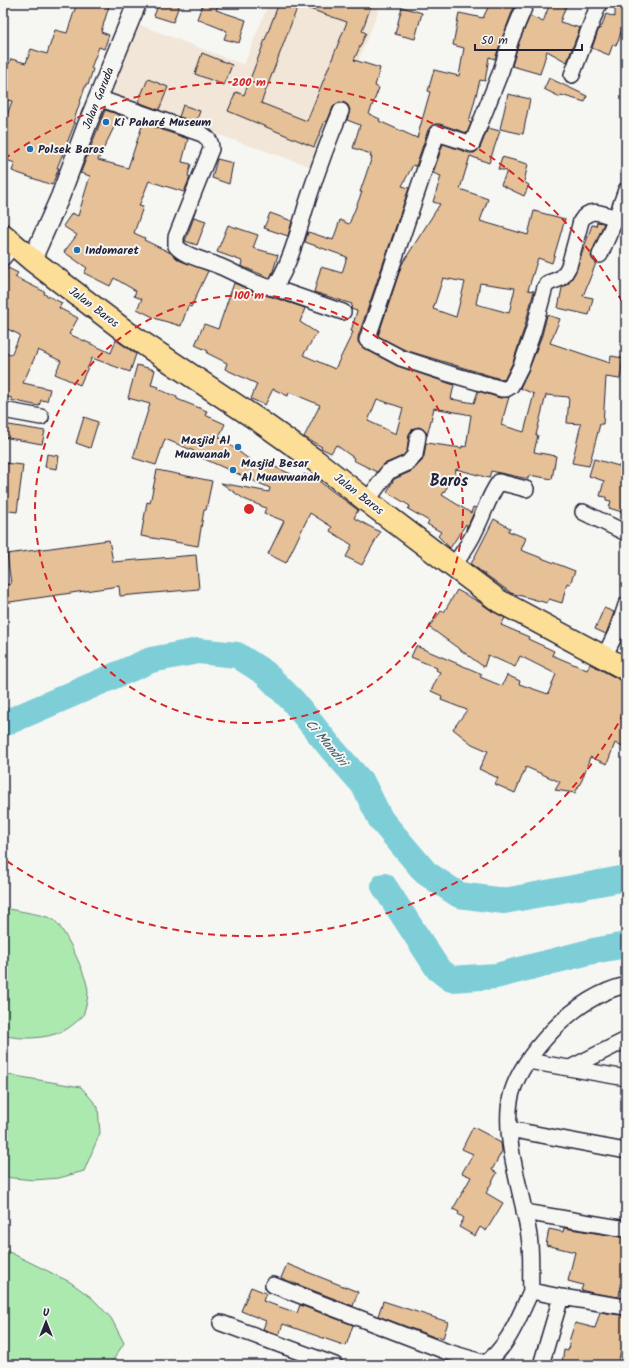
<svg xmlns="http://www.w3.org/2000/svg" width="629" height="1368" viewBox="0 0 629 1368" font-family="Kalam,sans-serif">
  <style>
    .built { fill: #f1e6d7 }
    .green { fill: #ace9af; stroke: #678675 }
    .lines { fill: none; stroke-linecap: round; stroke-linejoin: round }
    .river { stroke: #7eced8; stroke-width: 26 }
    .building { fill: #e6c197; stroke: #22223b; fill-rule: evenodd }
    .minor-casing { stroke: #22223b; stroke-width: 18 }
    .tertiary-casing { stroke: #22223b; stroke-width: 21 }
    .primary-casing { stroke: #22223b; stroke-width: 25 }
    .minor { stroke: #f6f6f2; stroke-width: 15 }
    .tertiary { stroke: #f6f6f2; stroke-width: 18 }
    .primary { stroke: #fcde96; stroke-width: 22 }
    .ring { fill: none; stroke: #d62828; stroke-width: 2; stroke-dasharray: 7 5 }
    .poi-dot { fill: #1f6fb2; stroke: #f6f6f2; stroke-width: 1.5 }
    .labels { text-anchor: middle; stroke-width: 4; stroke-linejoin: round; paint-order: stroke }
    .street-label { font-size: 12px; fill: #22223b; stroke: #f6f6f2 }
    .poi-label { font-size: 12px; font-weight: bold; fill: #22223b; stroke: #f6f6f2; text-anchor: start }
    .water-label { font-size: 13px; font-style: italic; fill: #3e566a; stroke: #f6f6f2 }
    .district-label { font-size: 16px; font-weight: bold; fill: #22223b; stroke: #f6f6f2 }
    .centre { fill: #d62828; stroke: #f6f6f2; stroke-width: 2 }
    .ring-label { font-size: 12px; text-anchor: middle; font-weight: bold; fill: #d62828; stroke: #f6f6f2; stroke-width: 4; stroke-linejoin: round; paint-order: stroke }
  </style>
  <rect width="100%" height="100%" fill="#f6f6f2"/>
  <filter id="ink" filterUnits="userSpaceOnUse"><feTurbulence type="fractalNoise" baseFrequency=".025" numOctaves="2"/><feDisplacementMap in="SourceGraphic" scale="8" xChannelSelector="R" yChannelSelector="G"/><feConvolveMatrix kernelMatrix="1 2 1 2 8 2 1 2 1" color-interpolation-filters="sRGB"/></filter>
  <g filter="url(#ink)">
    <path class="built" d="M 269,3 L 370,3 L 380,7 L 315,168 L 109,97 L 140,25 L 244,65 Z"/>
    <path class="green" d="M 3,908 C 12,910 48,915 54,920 C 65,929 88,978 88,992 C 88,1000 85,1008 83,1016 C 77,1021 70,1028 63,1031 C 46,1039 20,1040 3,1035 Z
      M 3,1074 L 81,1087 L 98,1107 L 100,1133 L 84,1171 L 59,1178 L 34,1180 L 3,1177 Z
      M 3,1249 L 70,1282 L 92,1298 L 111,1318 L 124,1343 L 110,1365 L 3,1365 Z"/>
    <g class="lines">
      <path class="river" d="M 3,724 L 151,660 L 198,651 L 237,655 L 265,673 L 293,701 L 331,748 L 363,784 L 381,820 L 426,873 L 459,895 L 504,901 L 626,878
        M 384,886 L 438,969 L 451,979 L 496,976 L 593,951 L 626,945"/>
    </g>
    <path class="building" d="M 77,3 L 110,3 L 101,32 L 109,35 L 104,49 L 99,47 L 91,68 L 93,69 L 88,85 L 86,84 L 73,123 L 75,123 L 57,168 L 59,168 L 52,185 L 12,171 L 15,163 L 3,159 L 3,127 L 12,101 L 3,99 L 3,63 L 9,64 L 11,59 L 26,63 L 31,49 L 47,54 L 55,30 L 67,33 Z
      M 159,3 L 180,3 L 173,22 L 154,16 Z
      M 203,3 L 219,3 L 216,10 L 246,20 L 239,43 L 224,39 L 227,31 L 197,19 Z
      M 279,3 L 372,3 L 362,31 L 366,33 L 354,60 L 380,68 L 375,86 L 379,88 L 369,114 L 380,119 L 379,121 L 417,138 L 430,92 L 428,91 L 434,70 L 459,76 L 464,48 L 453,45 L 459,13 L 483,18 L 490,3 L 505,3 L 514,7 L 503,36 L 495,59 L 489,57 L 485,81 L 480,80 L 469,122 L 471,123 L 467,133 L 440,124 L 435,124 L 431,126 L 428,130 L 416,166 L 413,165 L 402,186 L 409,188 L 358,337 L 358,342 L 363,348 L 397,366 L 454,385 L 451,399 L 474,403 L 478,391 L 500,398 L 509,397 L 501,425 L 524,432 L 534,394 L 520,388 L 529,369 L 542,335 L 547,315 L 560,319 L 550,343 L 610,363 L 611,356 L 623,358 L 620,379 L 606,377 L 603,424 L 600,424 L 589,466 L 572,463 L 581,424 L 567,423 L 569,397 L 546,395 L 536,435 L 538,435 L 534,452 L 556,456 L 552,479 L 529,475 L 528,479 L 491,471 L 489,478 L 456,469 L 455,475 L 442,495 L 471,513 L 473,507 L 476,508 L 466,530 L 467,525 L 466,524 L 450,548 L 438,536 L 441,532 L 427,524 L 429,521 L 408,509 L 410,506 L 387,492 L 394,479 L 412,471 L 422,461 L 424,456 L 426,443 L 462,448 L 462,446 L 466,447 L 471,415 L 434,408 L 427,436 L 426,432 L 423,429 L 419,427 L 414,428 L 411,431 L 409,434 L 407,451 L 403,456 L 384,464 L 377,472 L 353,460 L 354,458 L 336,445 L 331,453 L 321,448 L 322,447 L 304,437 L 320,405 L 289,392 L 288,396 L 273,389 L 265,405 L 251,399 L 257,384 L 225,369 L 227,363 L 207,353 L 208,351 L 195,345 L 204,324 L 218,329 L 234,283 L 257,293 L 272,297 L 305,308 L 300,322 L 317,333 L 303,355 L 335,369 L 353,332 L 351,331 L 357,311 L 351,309 L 352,304 L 314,292 L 321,267 L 342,273 L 347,257 L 305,242 L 308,232 L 333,240 L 340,220 L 349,224 L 362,192 L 360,192 L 372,157 L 370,157 L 371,154 L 353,148 L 360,125 L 347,120 L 350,110 L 348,105 L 345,103 L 340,102 L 336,104 L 333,107 L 327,122 L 325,121 L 314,147 L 228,111 L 236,92 L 244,95 ZM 299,3 L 298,5 L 347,22 L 307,121 L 261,103 ZM 377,399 L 403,408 L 396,434 L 368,421 Z
      M 550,3 L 567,3 L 560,22 L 580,28 L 567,62 L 547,51 L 540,74 L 512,66 L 519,42 L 530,16 L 543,22 Z
      M 615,3 L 626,3 L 626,16 L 618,42 L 617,42 L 616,45 L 613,44 L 609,55 L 592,48 L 599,28 L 601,29 L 606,14 L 615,17 Z
      M 402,7 L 422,13 L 415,39 L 395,34 Z
      M 202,53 L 232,65 L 224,85 L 195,74 Z
      M 549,78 L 587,96 L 585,102 L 561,95 L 560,97 L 544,89 Z
      M 148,79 L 168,87 L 159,110 L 138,102 Z
      M 508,94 L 530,99 L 523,134 L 500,129 Z
      M 183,105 L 200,111 L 196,122 L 179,117 Z
      M 105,110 L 120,115 L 98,160 L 128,168 L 143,123 L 188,139 L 182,162 L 191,164 L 188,176 L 190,177 L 184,192 L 149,181 L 139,206 L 143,207 L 134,233 L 145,238 L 144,240 L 171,253 L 181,261 L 208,271 L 191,307 L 188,306 L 181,326 L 157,319 L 137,309 L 142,299 L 134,296 L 136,291 L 114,278 L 110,286 L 84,273 L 87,268 L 64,252 L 77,235 L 63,226 L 72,213 L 78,216 L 90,176 L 80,173 L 81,172 Z
      M 488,128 L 500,131 L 489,163 L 470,156 L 460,189 L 488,199 L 480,221 L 528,235 L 534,211 L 565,219 L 552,263 L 538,258 L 528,290 L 534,291 L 524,329 L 513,362 L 504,380 L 405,350 L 378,336 L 402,264 L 440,204 L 433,202 L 441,176 L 433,173 L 443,144 L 469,153 L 474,153 L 480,148 ZM 443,278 L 465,282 L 456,317 L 433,309 ZM 480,283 L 515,288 L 509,313 L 476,304 Z
      M 502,157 L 528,164 L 524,182 L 529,185 L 524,196 L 501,185 L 507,171 L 498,169 Z
      M 217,159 L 233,163 L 229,184 L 212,178 Z
      M 270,213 L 292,221 L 288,236 L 264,228 Z
      M 194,217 L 206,221 L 197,245 L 185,241 Z
      M 597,222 L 604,223 L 592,252 L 591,256 L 593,260 L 596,263 L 583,296 L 593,298 L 589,315 L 558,308 L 562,288 L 569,283 L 575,273 L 592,225 L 596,226 Z
      M 228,225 L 258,235 L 253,248 L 278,255 L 273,271 L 270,278 L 241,266 L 242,261 L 217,252 Z
      M 8,268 L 18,273 L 15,277 L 45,292 L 44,294 L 62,303 L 59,308 L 78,318 L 69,334 L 111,353 L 116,340 L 136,354 L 130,372 L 92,358 L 80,385 L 55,374 L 61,361 L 38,350 L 23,383 L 50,389 L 47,401 L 41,400 L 39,406 L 11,400 L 12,398 L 3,396 L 3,352 L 11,355 L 20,335 L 3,327 L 3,271 L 5,272 Z
      M 137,365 L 155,370 L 151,385 L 159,387 L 158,389 L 177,397 L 177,399 L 207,411 L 205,415 L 225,424 L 219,437 L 261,468 L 264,462 L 302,479 L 304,474 L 321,481 L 320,482 L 358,510 L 354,518 L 380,532 L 362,565 L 346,557 L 352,545 L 330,531 L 332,527 L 310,513 L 286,563 L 268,554 L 284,521 L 264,513 L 266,508 L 244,499 L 221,483 L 269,492 L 270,488 L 193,454 L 194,451 L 165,439 L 156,465 L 133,458 L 150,404 L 128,398 Z
      M 84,417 L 98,422 L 90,448 L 76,443 Z
      M 3,424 L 45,431 L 42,444 L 3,437 Z
      M 47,454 L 59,456 L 57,469 L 45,467 Z
      M 594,459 L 626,468 L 626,497 L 622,512 L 609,508 L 611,501 L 606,500 L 606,497 L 600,496 L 604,481 L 589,476 Z
      M 3,463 L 23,465 L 17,512 L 3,510 Z
      M 157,470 L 212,481 L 206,510 L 204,510 L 198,546 L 141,536 L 147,502 L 150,503 Z
      M 494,519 L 510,528 L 508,531 L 526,538 L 521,550 L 575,571 L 570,584 L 567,583 L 562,603 L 549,599 L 547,603 L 511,593 L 471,564 Z
      M 109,540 L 113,562 L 196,555 L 199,589 L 120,596 L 119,586 L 3,603 L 3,585 L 11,584 L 7,554 Z
      M 457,590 L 479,602 L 492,611 L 505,618 L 501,625 L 529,637 L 528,639 L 554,651 L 552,655 L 587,670 L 590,664 L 620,680 L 626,681 L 626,749 L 615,743 L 607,764 L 590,757 L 582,780 L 575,793 L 555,790 L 560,782 L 526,767 L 515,793 L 495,784 L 498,778 L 479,769 L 488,751 L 472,744 L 453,729 L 467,710 L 441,700 L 442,696 L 431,691 L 440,672 L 436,670 L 437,668 L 411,657 L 416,646 L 482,674 L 480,677 L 502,686 L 507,675 L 520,681 L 519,684 L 548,694 L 556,674 L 520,656 L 515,667 L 488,655 L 484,667 L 429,627 L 441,611 L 444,612 Z
      M 604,608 L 614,612 L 606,634 L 595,629 Z
      M 473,1127 L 492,1137 L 492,1138 L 501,1143 L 502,1151 L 492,1170 L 497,1173 L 486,1193 L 503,1203 L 486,1231 L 480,1227 L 475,1236 L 459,1227 L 464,1218 L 458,1214 L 459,1212 L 453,1209 L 471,1177 L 462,1173 L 473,1154 L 462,1149 Z
      M 564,1228 L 626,1238 L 626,1250 L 622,1271 L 626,1273 L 626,1291 L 620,1290 L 619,1297 L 593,1293 L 581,1290 L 583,1285 L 568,1281 L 575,1252 L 546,1245 L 549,1229 L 563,1232 Z
      M 287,1264 L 358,1292 L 353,1306 L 281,1278 Z
      M 251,1287 L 266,1293 L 263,1301 L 297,1313 L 300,1305 L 353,1325 L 346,1346 L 283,1324 L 279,1335 L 263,1329 L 266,1321 L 241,1311 Z
      M 383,1301 L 448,1322 L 443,1338 L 438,1336 L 437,1338 L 378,1316 Z
      M 600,1312 L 626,1316 L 626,1329 L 623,1338 L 625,1339 L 617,1365 L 585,1365 L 562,1363 L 564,1350 L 568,1351 L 570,1338 L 575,1323 L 595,1328 Z"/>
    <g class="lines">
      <g class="minor-casing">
        <path id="minor" d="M 526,3 L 511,39 L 501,71 L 472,144 L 437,133 L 367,340 L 401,358 L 450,374 L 502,389 L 506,389 L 511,386 L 521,366 L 533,332 L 545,287 C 549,280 556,282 562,277 C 565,274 567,270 569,266 L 581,221 C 590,206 602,214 616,218
          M 572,75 L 599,3
          M 98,98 L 202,134 C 208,138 211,141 211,149 L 176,237 L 176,246 C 185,257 206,260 219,266 C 237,273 255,286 274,288 C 291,263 298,232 307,203 C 317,172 328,141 341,111
          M 600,255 L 616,218 L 626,190
          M 3,258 L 14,244
          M 274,288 L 343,312
          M 3,410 L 41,417
          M 367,501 L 388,472 L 408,463 L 415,455 L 418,436
          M 583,512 L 626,533
          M 453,566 C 462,554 470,543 476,529 C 484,513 489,496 499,482 L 526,489
          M 604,657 L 618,629 L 626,605
          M 626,985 C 597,992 572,1010 552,1031 C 536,1048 519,1069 512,1092 C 500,1135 523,1193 529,1236 C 532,1254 530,1273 531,1291 L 561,1297 L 626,1307
          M 528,1061 L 626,1078
          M 570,1068 L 626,1040
          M 509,1129 L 626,1151
          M 524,1212 L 626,1229
          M 273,1285 L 445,1351 L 485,1363
          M 221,1323 L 335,1365
          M 483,1365 C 508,1348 519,1317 531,1291
          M 541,1365 L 561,1297"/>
      </g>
      <g class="tertiary-casing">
        <path id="tertiary" d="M 32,260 L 60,197 L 87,125 L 137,3"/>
      </g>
      <g class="primary-casing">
        <path id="primary" d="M 3,235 L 32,260 L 129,334 L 261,422 L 316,461 L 367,501 L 499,601 L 626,669"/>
      </g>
      <use href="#minor" class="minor"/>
      <use href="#tertiary" class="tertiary"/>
      <use href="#primary" class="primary"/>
    </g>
  </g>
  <g class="ring">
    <circle cx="249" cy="509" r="214"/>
    <path d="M624 713A427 427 0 0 1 4 859M4 159A427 427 0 0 1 624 305"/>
  </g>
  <g class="poi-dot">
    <circle cx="106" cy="122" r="4"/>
    <circle cx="30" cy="149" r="4"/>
    <circle cx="77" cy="250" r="4"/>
    <circle cx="238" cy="447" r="4"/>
    <circle cx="233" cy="470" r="4"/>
  </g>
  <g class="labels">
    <g class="street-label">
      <text transform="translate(98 98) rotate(-68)" y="4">Jalan Garuda</text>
      <text transform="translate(94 307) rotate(37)" y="4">Jalan Baros</text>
      <text transform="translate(359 494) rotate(38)" y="4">Jalan Baros</text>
    </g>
    <g class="poi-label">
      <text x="114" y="126">Ki Paharé Museum</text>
      <text x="38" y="153">Polsek Baros</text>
      <text x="85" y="254">Indomaret</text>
      <text x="230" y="444" text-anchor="end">Masjid Al<tspan x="230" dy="14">Muawanah</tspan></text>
      <text x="241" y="467">Masjid Besar<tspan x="241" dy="14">Al Muawwanah</tspan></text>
    </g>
    <g class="water-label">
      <text transform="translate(327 742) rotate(50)" y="5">Ci Mandiri</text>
    </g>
    <g class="district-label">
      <text x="449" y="486">Baros</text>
    </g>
  </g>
  <circle cx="249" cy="509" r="6" class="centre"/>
  <g class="ring-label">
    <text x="249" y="86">200 m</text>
    <text x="249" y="299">100 m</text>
  </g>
  <rect width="629" height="1368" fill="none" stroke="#f6f6f2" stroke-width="16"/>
  <rect x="8" y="8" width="613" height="1352" fill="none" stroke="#22223b" stroke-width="1.5" filter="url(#ink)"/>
  <g transform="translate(46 1322)" stroke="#f6f6f2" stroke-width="3" paint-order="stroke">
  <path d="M0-3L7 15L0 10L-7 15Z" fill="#22223b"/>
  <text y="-6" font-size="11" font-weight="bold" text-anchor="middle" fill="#22223b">U</text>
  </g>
  <path d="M475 44v6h107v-6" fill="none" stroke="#22223b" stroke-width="2"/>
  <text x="481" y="44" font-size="12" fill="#22223b" stroke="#f6f6f2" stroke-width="3" paint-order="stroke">50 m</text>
</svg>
